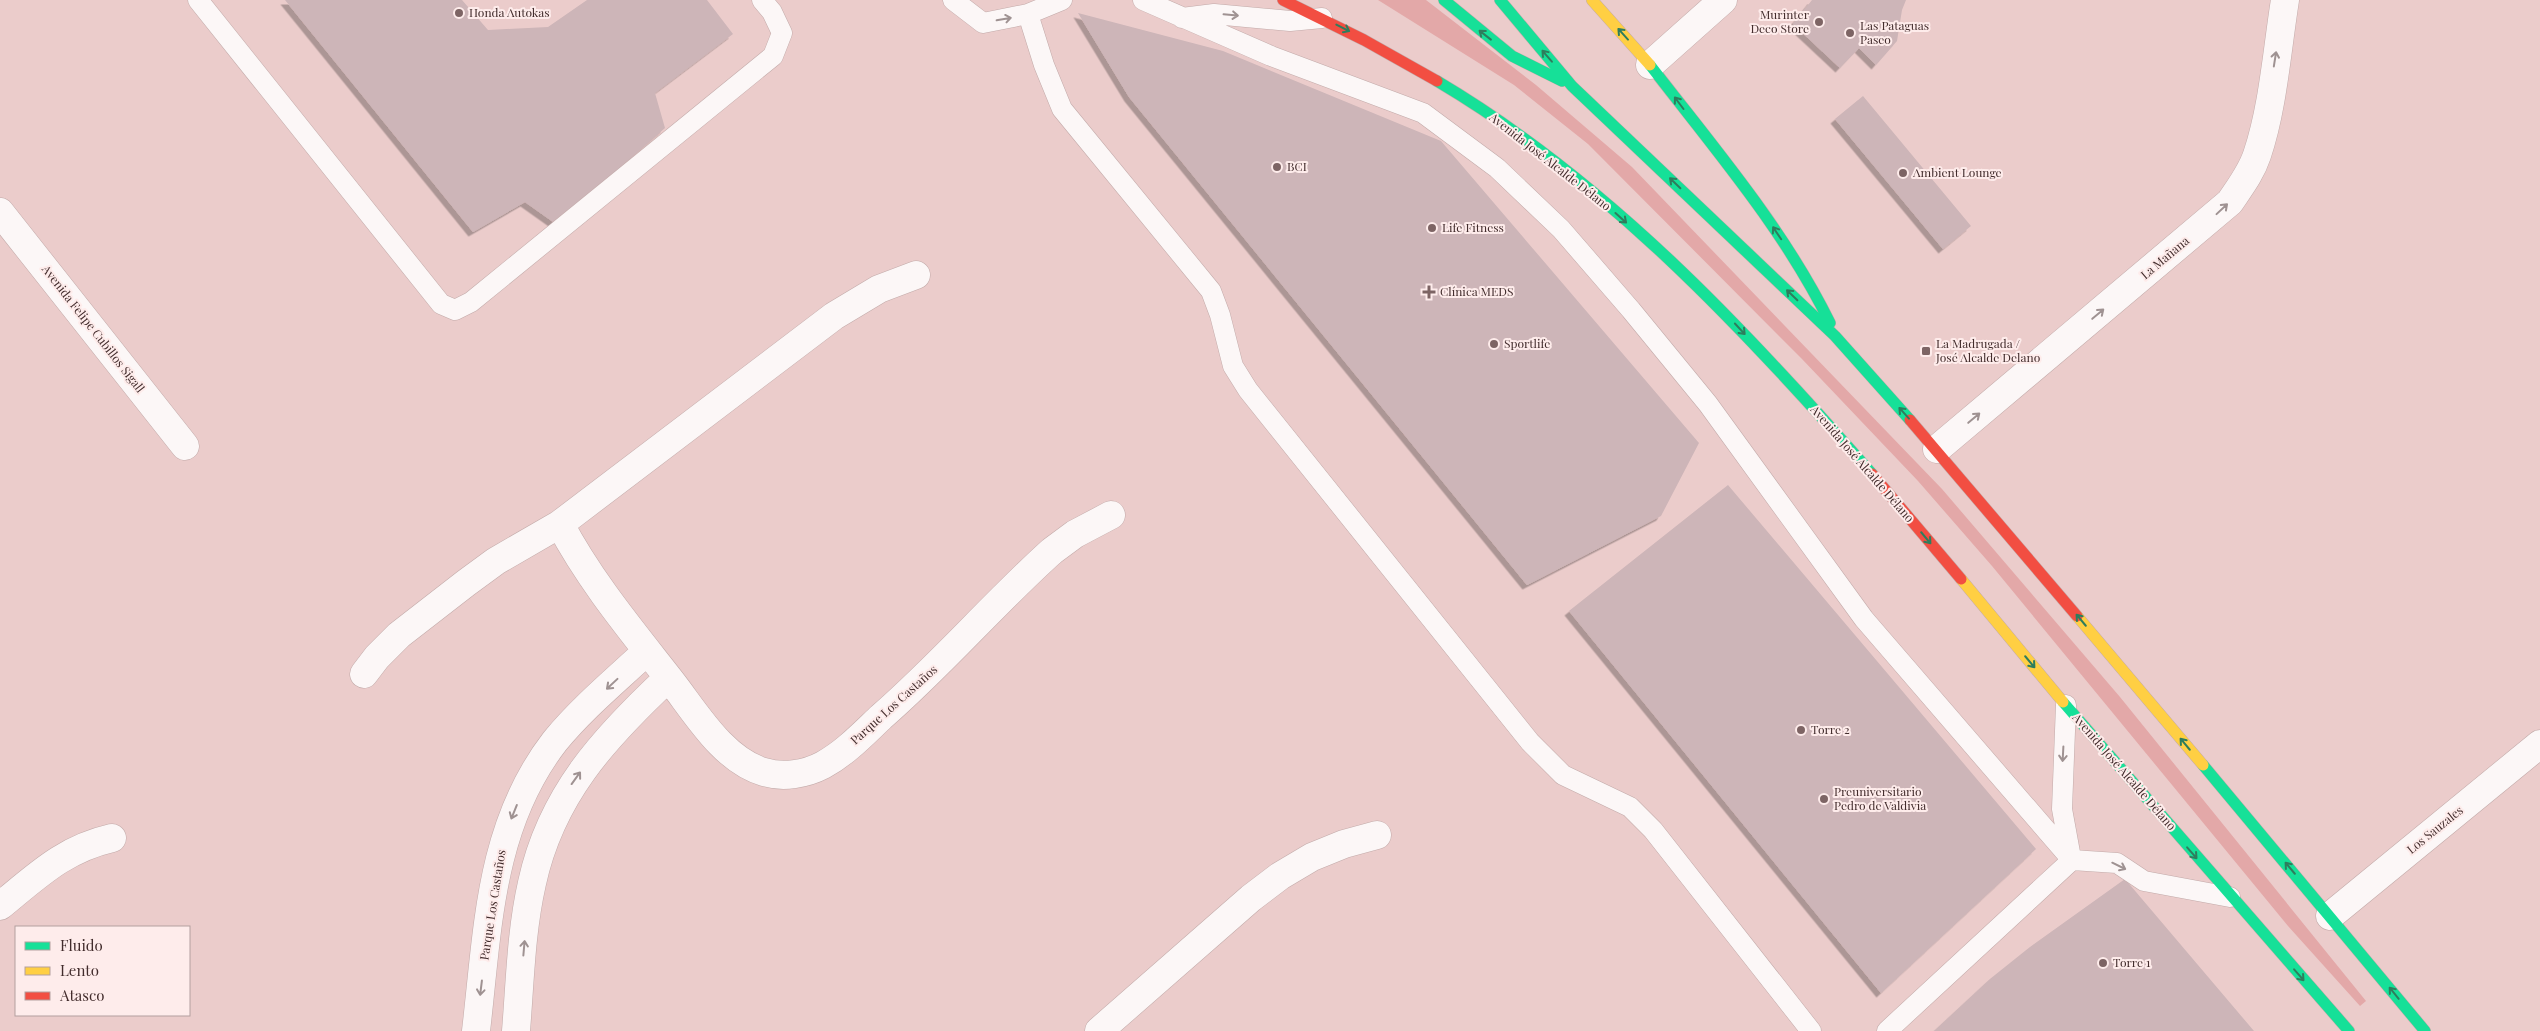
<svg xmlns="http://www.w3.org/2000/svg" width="2540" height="1031" viewBox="0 0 2540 1031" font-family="'Playfair Display',serif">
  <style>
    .green { fill: #e3a8a8 }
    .building { fill: #cdb5b8; filter: url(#shadow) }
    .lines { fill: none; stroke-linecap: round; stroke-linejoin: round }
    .lane-casing { stroke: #c2aaa9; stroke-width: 21 }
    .street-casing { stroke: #c2aaa9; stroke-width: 29 }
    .fast-casing { stroke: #c2aaa9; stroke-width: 12 }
    .slow-casing { stroke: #c2aaa9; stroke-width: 12 }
    .jam-casing { stroke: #c2aaa9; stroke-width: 12 }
    .lane { stroke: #fcf7f7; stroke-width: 20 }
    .street { stroke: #fcf7f7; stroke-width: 28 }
    .fast { stroke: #16e098; stroke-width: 11 }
    .slow { stroke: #ffcf43; stroke-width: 11 }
    .jam { stroke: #f24e42; stroke-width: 11 }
    .oneway { stroke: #9f9292 }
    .oneway2 { stroke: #2e7d5d }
    .poi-dot { fill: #7d6464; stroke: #feeceb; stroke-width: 2 }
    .labels { text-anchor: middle; stroke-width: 4; stroke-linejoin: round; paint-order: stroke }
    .poi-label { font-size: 12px; fill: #422c2c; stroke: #feeceb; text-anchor: start }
    .street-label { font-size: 12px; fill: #422c2c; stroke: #feeceb }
  </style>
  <defs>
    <filter id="shadow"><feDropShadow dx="-4.5" dy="4.5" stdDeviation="0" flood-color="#0004"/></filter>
  </defs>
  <rect width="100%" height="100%" fill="#ebcccb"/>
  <path class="green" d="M 1378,0 L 1426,0 L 1536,85 L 1632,167 L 1942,489 L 2120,697 L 2366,1001 L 2360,1006 L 2288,926 L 1992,566 L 1918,481 L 1802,359 L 1588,144 L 1514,85 Z"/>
  <path class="building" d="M 285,0 L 462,0 L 488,30 L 548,27 L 587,0 L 707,0 L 733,34 L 655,93 L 665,128 L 556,224 L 525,202 L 473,232 Z
    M 1812,0 L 1906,0 L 1902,10 L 1897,41 L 1876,65 L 1859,48 L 1840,68 L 1793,24 Z
    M 1078,13 L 1223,51 L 1441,141 L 1699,443 L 1661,516 L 1527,585 L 1129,97 Z
    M 1863,96 L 1971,226 L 1943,249 L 1835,119 Z
    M 1728,485 L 2036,849 L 1881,993 L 1569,611 Z
    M 2125,879 L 2254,1031 L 1934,1031 L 1990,979 L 2030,947 Z"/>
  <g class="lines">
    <g class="lane-casing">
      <path id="lane" d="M 198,0 L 441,304 L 455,310 L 471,302 L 773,56 L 782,33 L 772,12 L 762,0
        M 953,0 L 983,23 L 1028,14 L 1062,0
        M 1143,0 L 1271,56 L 1423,113 L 1497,168 L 1561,229 L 1631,310 L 1708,404 L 1864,619 L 2072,860 L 2117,863 L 2144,881 L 2230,897
        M 1028,14 L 1044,65 L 1062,109 L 1211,291 L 1220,315 L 1233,366 L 1248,390 L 1530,742 L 1563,775 L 1630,807 L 1653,830 L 1811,1031
        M 1182,18 L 1214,14 L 1290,21 L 1322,18
        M 2066,705 L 2062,809 L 2071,858
        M 1887,1031 L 2072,860"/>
    </g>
    <g class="street-casing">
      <path id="street" d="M 1650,65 L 1723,0
        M 0,212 L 185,446
        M 1937,449 L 2230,202 C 2240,187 2251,173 2257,155 C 2273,108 2277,50 2285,0
        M 560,524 C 590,581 632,631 671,681 C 696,713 723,760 764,772 C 783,778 806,774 823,765 C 845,753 863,734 881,717 C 941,665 993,604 1052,551 L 1075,534 L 1111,515
        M 364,674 L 377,657 L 399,635 L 466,583 L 496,561 L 560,524 L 834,316 L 879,289 L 916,275
        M 0,906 C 38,875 64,849 112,838
        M 2330,916 L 2540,744
        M 476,1031 C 488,929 489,826 555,741 C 582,708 616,680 647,651
        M 516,1031 C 520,982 521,931 532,883 C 551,795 604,738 668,678
        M 1099,1031 L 1251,898 L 1280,876 L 1312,857 L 1344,844 L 1377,835"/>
    </g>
    <g class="fast-casing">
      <path id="fast" d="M 1444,0 L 1512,56 L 1562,81
        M 1500,0 L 1572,86 L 1835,336 L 1910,420
        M 1650,65 C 1714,148 1784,229 1830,323
        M 1437,81 C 1606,181 1743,327 1872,474
        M 2063,702 L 2349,1031
        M 2203,765 L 2425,1031"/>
    </g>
    <g class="slow-casing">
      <path id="slow" d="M 1592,0 L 1650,65
        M 1961,579 L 2063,702
        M 2077,616 L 2203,765"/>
    </g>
    <g class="jam-casing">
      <path id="jam" d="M 1283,0 L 1364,40 L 1437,81
        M 1910,420 L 2077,616
        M 1872,474 L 1961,579"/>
    </g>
    <use href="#lane" class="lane"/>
    <use href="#street" class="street"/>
    <use href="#fast" class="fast"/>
    <use href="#slow" class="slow"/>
    <use href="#jam" class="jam"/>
  </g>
  <defs><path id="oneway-shaft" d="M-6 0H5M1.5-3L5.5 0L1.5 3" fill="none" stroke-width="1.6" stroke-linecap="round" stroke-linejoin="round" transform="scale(1.25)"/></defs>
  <g class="oneway">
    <use href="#oneway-shaft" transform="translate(1231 15) rotate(5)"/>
    <use href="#oneway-shaft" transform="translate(1004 19) rotate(-10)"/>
    <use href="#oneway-shaft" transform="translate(2275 59) rotate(-81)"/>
    <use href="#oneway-shaft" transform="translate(2222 209) rotate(-43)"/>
    <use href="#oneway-shaft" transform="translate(2098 314) rotate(-40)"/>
    <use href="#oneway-shaft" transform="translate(1974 418) rotate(-40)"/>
    <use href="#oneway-shaft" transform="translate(612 684) rotate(137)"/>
    <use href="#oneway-shaft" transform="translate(2063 754) rotate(93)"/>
    <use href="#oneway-shaft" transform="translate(576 778) rotate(-54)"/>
    <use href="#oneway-shaft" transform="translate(514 812) rotate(112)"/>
    <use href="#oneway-shaft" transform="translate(2119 866) rotate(26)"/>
    <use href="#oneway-shaft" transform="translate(524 948) rotate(-85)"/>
    <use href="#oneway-shaft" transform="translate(481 988) rotate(97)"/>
  </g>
  <g class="oneway2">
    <use href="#oneway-shaft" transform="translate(1343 28) rotate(27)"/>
    <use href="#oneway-shaft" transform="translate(1623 34) rotate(-132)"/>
    <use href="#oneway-shaft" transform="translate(1485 35) rotate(-142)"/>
    <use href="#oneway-shaft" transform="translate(1547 56) rotate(-131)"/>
    <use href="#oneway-shaft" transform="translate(1679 103) rotate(-127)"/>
    <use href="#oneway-shaft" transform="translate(1675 183) rotate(-136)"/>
    <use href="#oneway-shaft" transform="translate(1621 218) rotate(42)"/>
    <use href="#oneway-shaft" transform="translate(1777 233) rotate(-124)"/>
    <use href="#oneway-shaft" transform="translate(1792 295) rotate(-136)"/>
    <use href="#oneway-shaft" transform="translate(1740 329) rotate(47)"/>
    <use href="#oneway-shaft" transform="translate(1904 413) rotate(-132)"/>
    <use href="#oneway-shaft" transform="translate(1926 538) rotate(50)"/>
    <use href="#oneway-shaft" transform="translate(2081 620) rotate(-130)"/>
    <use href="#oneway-shaft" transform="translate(2030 662) rotate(50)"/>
    <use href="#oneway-shaft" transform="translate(2185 744) rotate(-130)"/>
    <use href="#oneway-shaft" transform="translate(2192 853) rotate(49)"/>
    <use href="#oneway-shaft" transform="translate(2290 868) rotate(-130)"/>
    <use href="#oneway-shaft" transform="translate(2299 975) rotate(49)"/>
    <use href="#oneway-shaft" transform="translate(2394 993) rotate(-129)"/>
  </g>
  <g class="poi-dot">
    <circle cx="459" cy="13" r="5"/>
    <circle cx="1819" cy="22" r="5"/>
    <circle cx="1850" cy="33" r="5"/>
    <circle cx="1277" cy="167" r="5"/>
    <circle cx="1903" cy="173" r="5"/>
    <circle cx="1432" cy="228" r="5"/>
    <path d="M1426.5 284.5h5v5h5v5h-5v5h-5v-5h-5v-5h5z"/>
    <circle cx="1494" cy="344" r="5"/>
    <rect x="1921" y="346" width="10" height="10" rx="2.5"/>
    <circle cx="1801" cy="730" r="5"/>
    <circle cx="1824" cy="799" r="5"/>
    <circle cx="2103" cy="963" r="5"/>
  </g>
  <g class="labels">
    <g class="poi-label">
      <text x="469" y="17">Honda Autokas</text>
      <text x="1809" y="19" text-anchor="end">Murinter<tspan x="1809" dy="14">Deco Store</tspan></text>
      <text x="1860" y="30">Las Pataguas<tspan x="1860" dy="14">Paseo</tspan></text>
      <text x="1287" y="171">BCI</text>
      <text x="1913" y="177">Ambient Lounge</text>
      <text x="1442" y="232">Life Fitness</text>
      <text x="1440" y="296">Clínica MEDS</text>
      <text x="1504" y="348">Sportlife</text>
      <text x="1936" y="348">La Madrugada /<tspan x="1936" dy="14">José Alcalde Delano</tspan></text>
      <text x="1811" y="734">Torre 2</text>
      <text x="1834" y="796">Preuniversitario<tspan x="1834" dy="14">Pedro de Valdivia</tspan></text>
      <text x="2113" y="967">Torre 1</text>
    </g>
    <g class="street-label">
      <text transform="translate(1550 162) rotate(38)" y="4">Avenida José Alcalde Délano</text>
      <text transform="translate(2165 258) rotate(-40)" y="4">La Mañana</text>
      <text transform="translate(93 329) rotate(52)" y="4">Avenida Felipe Cubillos Sigall</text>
      <text transform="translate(1862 464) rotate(49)" y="4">Avenida José Alcalde Délano</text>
      <text transform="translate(894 705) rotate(-42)" y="4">Parque Los Castaños</text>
      <text transform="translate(2124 772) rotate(49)" y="4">Avenida José Alcalde Délano</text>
      <text transform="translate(2435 830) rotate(-39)" y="4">Los Sauzales</text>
      <text transform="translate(493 905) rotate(-81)" y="4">Parque Los Castaños</text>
    </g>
  </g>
  <rect x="15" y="926" width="175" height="90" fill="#feeceb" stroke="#b39f9f"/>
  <rect x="25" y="942" width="25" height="8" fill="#16e098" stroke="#b39f9f"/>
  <text x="60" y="951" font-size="15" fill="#422c2c">Fluido</text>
  <rect x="25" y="967" width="25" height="8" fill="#ffcf43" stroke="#b39f9f"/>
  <text x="60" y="976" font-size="15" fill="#422c2c">Lento</text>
  <rect x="25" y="992" width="25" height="8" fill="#f24e42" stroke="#b39f9f"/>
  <text x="60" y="1001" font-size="15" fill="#422c2c">Atasco</text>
</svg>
